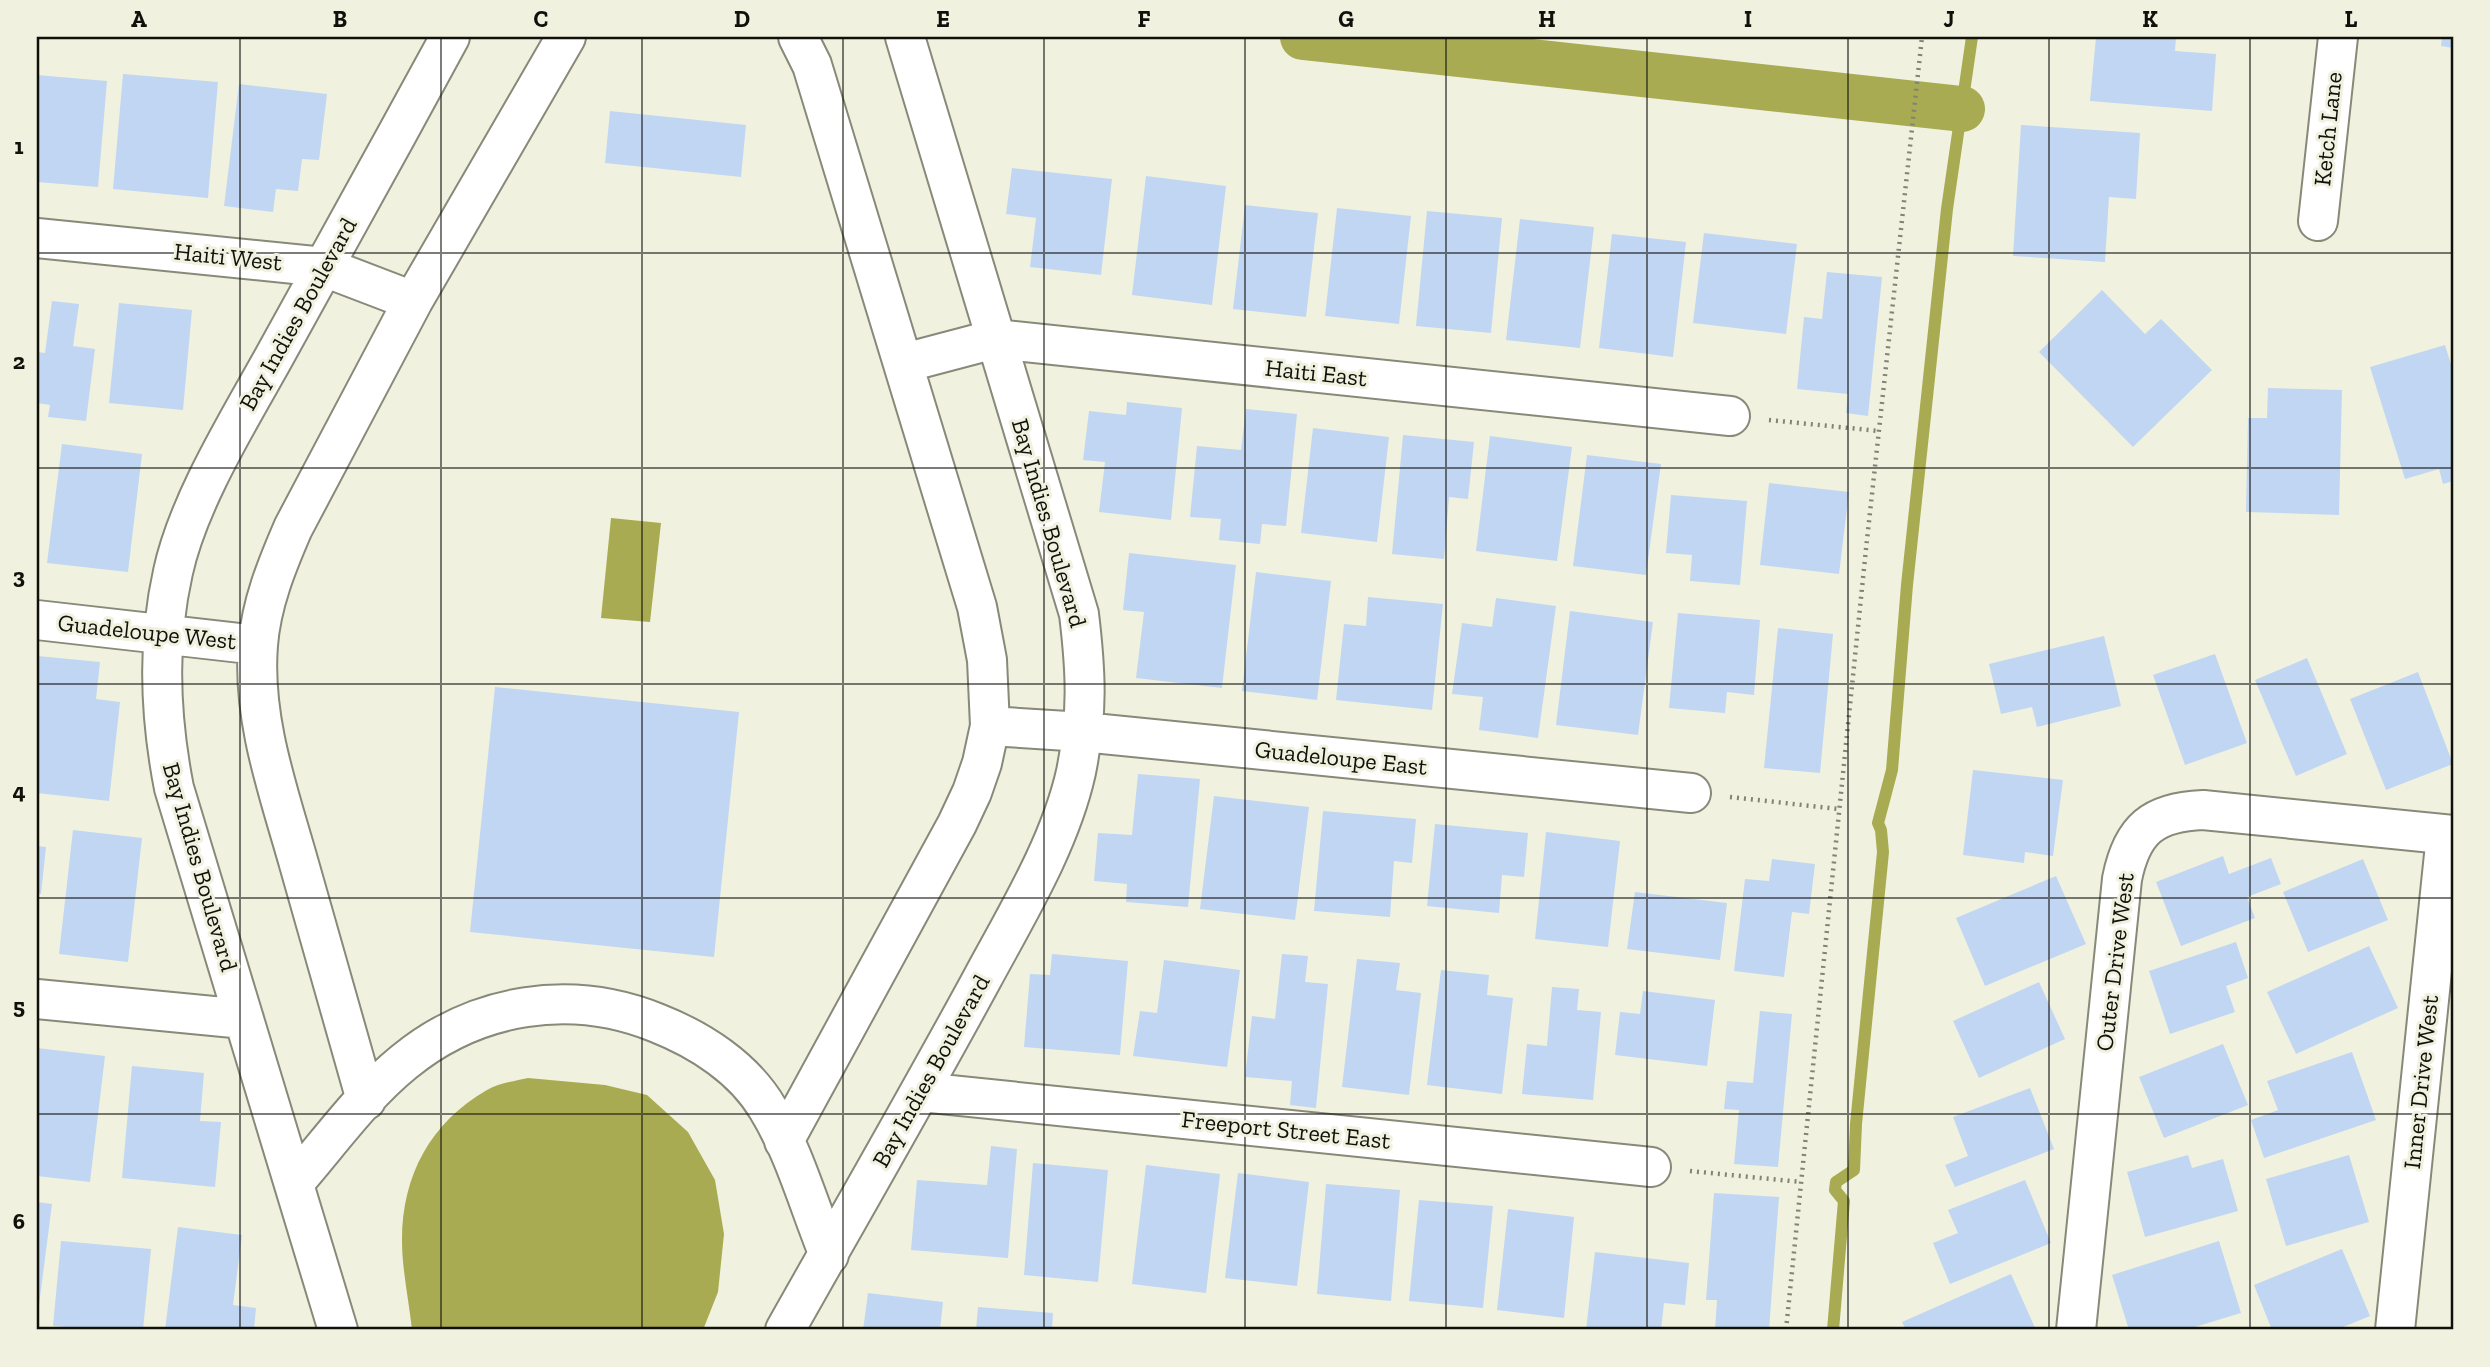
<svg xmlns="http://www.w3.org/2000/svg" width="2490" height="1367" viewBox="0 0 2490 1367" font-family="'Zilla Slab',serif">
  <style>
    .water { fill: #a8ab51 }
    .lines { fill: none; stroke-linecap: round; stroke-linejoin: round }
    .stream { stroke: #a8ab51; stroke-width: 12 }
    .canal { stroke: #a8ab51; stroke-width: 46 }
    .building { fill: #c1d6f2 }
    .street-casing { stroke: #888979; stroke-width: 42 }
    .path { stroke: #828376; stroke-width: 4.5; stroke-dasharray: 2 5; stroke-linecap: butt }
    .street { stroke: #fff; stroke-width: 38 }
    .grid { fill: none; stroke: #11110b; stroke-width: 2; stroke-opacity: 0.55 }
    .labels { text-anchor: middle; stroke-width: 6; stroke-linejoin: round; paint-order: stroke }
    .street-label { font-size: 24px; fill: #11110b; stroke: #f0f2df }
    .neatline { fill: none; stroke: #11110b; stroke-width: 2.5 }
    .grid-label { font-size: 23px; text-anchor: middle; font-weight: bold; fill: #11110b }
  </style>
  <rect width="100%" height="100%" fill="#f0f2df"/>
  <path class="water" d="M 611,518 L 661,523 L 650,622 L 601,618 Z
    M 528,1078 L 605,1085 L 647,1095 L 688,1132 L 715,1180 L 724,1234 L 718,1292 L 703,1330 L 412,1330 C 409,1301 402,1270 402,1240 C 402,1175 431,1122 487,1090 C 499,1083 515,1081 528,1078 Z"/>
  <g class="lines">
    <path class="stream" d="M 1833,1330 L 1844,1201 L 1835,1190 L 1836,1182 L 1854,1170 L 1856,1124 L 1883,852 L 1881,830 L 1878,823 L 1892,770 L 1907,585 L 1947,209 L 1972,37"/>
    <path class="canal" d="M 1303,37 L 1962,109"/>
  </g>
  <path class="building" d="M 2096,37 L 2176,37 L 2175,51 L 2216,54 L 2212,111 L 2090,101 Z
    M 2442,37 L 2453,37 L 2453,48 L 2441,46 Z
    M 123,74 L 218,82 L 208,198 L 113,189 Z
    M 37,75 L 107,81 L 98,187 L 37,182 Z
    M 239,84 L 327,94 L 319,160 L 302,159 L 298,191 L 276,189 L 273,212 L 224,206 Z
    M 610,111 L 746,125 L 741,177 L 605,163 Z
    M 2021,125 L 2140,133 L 2136,199 L 2109,197 L 2105,262 L 2013,256 Z
    M 1012,168 L 1112,179 L 1101,275 L 1030,267 L 1036,218 L 1006,214 Z
    M 1146,176 L 1226,186 L 1212,305 L 1132,295 Z
    M 1245,205 L 1318,213 L 1306,317 L 1233,309 Z
    M 1337,208 L 1411,216 L 1399,324 L 1325,316 Z
    M 1427,211 L 1502,218 L 1491,333 L 1416,326 Z
    M 1520,219 L 1594,227 L 1580,348 L 1506,340 Z
    M 1704,233 L 1797,244 L 1786,334 L 1693,323 Z
    M 1612,234 L 1686,242 L 1673,357 L 1599,348 Z
    M 1827,272 L 1882,277 L 1868,416 L 1846,413 L 1848,394 L 1797,389 L 1804,317 L 1822,319 Z
    M 2102,290 L 2145,334 L 2161,319 L 2212,370 L 2133,447 L 2039,352 Z
    M 52,301 L 79,304 L 73,346 L 95,349 L 86,421 L 48,417 L 50,405 L 37,403 L 37,352 L 45,353 Z
    M 119,303 L 192,310 L 183,410 L 109,403 Z
    M 2445,345 L 2453,371 L 2453,481 L 2443,484 L 2439,469 L 2405,479 L 2370,367 Z
    M 2268,388 L 2342,390 L 2339,515 L 2246,512 L 2248,418 L 2267,418 Z
    M 1127,402 L 1182,408 L 1171,520 L 1099,512 L 1105,462 L 1083,460 L 1089,411 L 1126,415 Z
    M 1246,409 L 1297,414 L 1286,526 L 1262,524 L 1260,544 L 1219,540 L 1221,519 L 1190,517 L 1197,446 L 1241,450 Z
    M 1313,428 L 1389,437 L 1377,542 L 1301,533 Z
    M 1403,435 L 1474,442 L 1468,499 L 1449,497 L 1444,559 L 1392,554 Z
    M 1490,436 L 1572,447 L 1557,561 L 1476,551 Z
    M 62,444 L 142,454 L 128,572 L 47,563 Z
    M 1587,455 L 1661,464 L 1646,575 L 1573,566 Z
    M 1769,483 L 1849,492 L 1839,574 L 1760,565 Z
    M 1671,495 L 1747,501 L 1740,585 L 1690,581 L 1692,555 L 1666,553 Z
    M 1129,553 L 1236,565 L 1222,688 L 1136,678 L 1144,612 L 1123,610 Z
    M 1256,572 L 1331,581 L 1317,700 L 1242,691 Z
    M 1368,597 L 1443,604 L 1432,710 L 1336,700 L 1344,624 L 1366,626 Z
    M 1496,598 L 1556,606 L 1538,738 L 1479,730 L 1483,697 L 1452,694 L 1462,623 L 1492,627 Z
    M 1570,611 L 1653,622 L 1638,735 L 1556,725 Z
    M 1678,613 L 1760,620 L 1754,695 L 1727,692 L 1725,713 L 1669,708 Z
    M 1778,628 L 1833,634 L 1820,773 L 1764,768 Z
    M 2104,636 L 2121,706 L 2037,727 L 2032,707 L 2001,714 L 1989,664 Z
    M 2215,654 L 2247,743 L 2185,765 L 2153,675 Z
    M 38,656 L 100,662 L 96,699 L 120,702 L 109,801 L 37,793 Z
    M 2307,658 L 2347,754 L 2296,776 L 2255,680 Z
    M 2418,672 L 2453,764 L 2386,790 L 2350,699 Z
    M 495,687 L 739,712 L 714,957 L 470,932 Z
    M 1973,770 L 2063,780 L 2053,856 L 2025,852 L 2024,863 L 1963,855 Z
    M 1138,774 L 1200,779 L 1188,907 L 1126,902 L 1127,884 L 1094,881 L 1098,833 L 1132,835 Z
    M 1214,796 L 1309,807 L 1295,920 L 1200,909 Z
    M 1323,811 L 1416,819 L 1412,863 L 1394,861 L 1390,917 L 1314,911 Z
    M 1435,824 L 1528,833 L 1524,877 L 1502,875 L 1499,913 L 1427,906 Z
    M 73,830 L 142,838 L 128,962 L 59,954 Z
    M 1546,832 L 1620,841 L 1608,947 L 1535,939 Z
    M 37,846 L 46,847 L 41,894 L 37,893 Z
    M 2223,856 L 2229,874 L 2271,858 L 2281,884 L 2247,897 L 2255,918 L 2181,946 L 2156,882 Z
    M 1772,859 L 1815,864 L 1809,914 L 1792,912 L 1784,977 L 1734,971 L 1745,879 L 1769,881 Z
    M 2363,859 L 2388,920 L 2308,952 L 2283,892 Z
    M 2056,876 L 2086,944 L 1985,986 L 1956,918 Z
    M 1635,892 L 1727,903 L 1720,960 L 1627,949 Z
    M 2236,942 L 2248,978 L 2226,986 L 2235,1012 L 2170,1034 L 2149,971 Z
    M 2369,946 L 2398,1008 L 2296,1054 L 2267,992 Z
    M 1052,954 L 1128,961 L 1120,1055 L 1024,1047 L 1030,974 L 1050,975 Z
    M 1282,954 L 1308,956 L 1305,982 L 1328,984 L 1316,1108 L 1290,1105 L 1292,1081 L 1245,1077 L 1252,1016 L 1275,1019 Z
    M 1357,959 L 1400,963 L 1396,990 L 1421,993 L 1409,1095 L 1342,1087 Z
    M 1164,960 L 1240,970 L 1227,1067 L 1133,1056 L 1140,1011 L 1157,1013 Z
    M 1441,970 L 1489,975 L 1487,995 L 1513,998 L 1502,1094 L 1427,1085 Z
    M 2039,982 L 2065,1039 L 1979,1078 L 1953,1021 Z
    M 1552,987 L 1579,989 L 1577,1010 L 1601,1012 L 1593,1100 L 1522,1094 L 1527,1044 L 1547,1046 Z
    M 1643,991 L 1715,1000 L 1707,1066 L 1615,1055 L 1620,1012 L 1640,1014 Z
    M 1760,1011 L 1792,1014 L 1778,1167 L 1734,1164 L 1739,1110 L 1724,1109 L 1727,1081 L 1753,1083 Z
    M 2223,1044 L 2248,1105 L 2164,1138 L 2139,1077 Z
    M 37,1048 L 105,1056 L 90,1182 L 37,1176 Z
    M 2352,1052 L 2376,1120 L 2264,1158 L 2251,1120 L 2278,1110 L 2267,1081 Z
    M 132,1066 L 204,1073 L 200,1121 L 221,1122 L 215,1187 L 122,1178 Z
    M 2030,1088 L 2054,1149 L 1955,1187 L 1945,1165 L 1968,1156 L 1953,1117 Z
    M 991,1146 L 1017,1149 L 1008,1258 L 911,1250 L 917,1180 L 987,1185 Z
    M 2188,1155 L 2192,1168 L 2223,1159 L 2238,1211 L 2145,1237 L 2127,1172 Z
    M 2349,1155 L 2369,1222 L 2286,1246 L 2266,1179 Z
    M 1033,1163 L 1108,1170 L 1098,1282 L 1024,1275 Z
    M 1146,1165 L 1220,1174 L 1206,1293 L 1132,1284 Z
    M 1238,1173 L 1309,1182 L 1297,1286 L 1225,1278 Z
    M 2025,1180 L 2051,1243 L 1950,1284 L 1933,1243 L 1958,1233 L 1948,1210 Z
    M 1326,1184 L 1400,1190 L 1391,1301 L 1317,1294 Z
    M 1714,1193 L 1779,1197 L 1769,1330 L 1715,1330 L 1717,1300 L 1706,1300 Z
    M 1419,1200 L 1493,1206 L 1483,1308 L 1409,1301 Z
    M 37,1202 L 52,1204 L 38,1313 L 37,1312 Z
    M 1508,1209 L 1574,1217 L 1564,1318 L 1497,1310 Z
    M 178,1227 L 242,1235 L 233,1305 L 256,1308 L 254,1330 L 165,1330 Z
    M 61,1241 L 151,1249 L 143,1330 L 100,1330 L 53,1326 Z
    M 2219,1241 L 2241,1313 L 2185,1330 L 2129,1330 L 2112,1275 Z
    M 2342,1249 L 2370,1316 L 2336,1330 L 2272,1330 L 2254,1285 Z
    M 1595,1252 L 1689,1263 L 1685,1305 L 1664,1303 L 1661,1330 L 1586,1330 Z
    M 2011,1274 L 2036,1330 L 1906,1330 L 1902,1322 Z
    M 868,1293 L 943,1302 L 940,1330 L 863,1330 Z
    M 978,1307 L 1053,1313 L 1052,1330 L 976,1330 Z"/>
  <g class="lines">
    <g class="street-casing">
      <path id="street" d="M 2318,221 L 2338,37
        M 37,238 L 324,267 L 413,301
        M 904,363 L 995,339 L 1730,416
        M 37,620 L 258,645
        M 990,726 L 1083,732 L 1691,793
        M 37,999 L 244,1019
        M 921,1092 L 1651,1167
        M 366,1100 C 344,1021 321,943 299,864 C 279,793 252,720 258,645 C 261,604 277,565 293,528 L 413,301 L 566,37
        M 784,1141 L 957,824 L 972,792 L 982,763 L 990,726 L 987,660 L 977,607 L 812,65 L 798,37
        M 294,1183 C 329,1143 362,1096 404,1062 C 476,1003 571,988 657,1023 C 700,1040 744,1068 768,1109 C 794,1151 810,1209 829,1255
        M 338,1330 L 174,788 C 160,717 157,643 173,572 C 188,502 239,420 274,357 C 333,250 392,144 450,37
        M 785,1330 C 851,1213 918,1097 982,979 C 1017,914 1060,844 1076,772 C 1088,713 1086,672 1079,614 L 905,37
        M 2076,1330 L 2122,879 C 2132,829 2153,812 2203,810 L 2453,835
        M 2395,1330 L 2446,835"/>
    </g>
    <path class="path" d="M 1769,420 L 1879,431
      M 1730,797 L 1839,809
      M 1690,1171 L 1801,1182
      M 1786,1330 L 1866,549 L 1922,37"/>
    <use href="#street" class="street"/>
  </g>
  <path class="grid" d="M 240,37 L 240,1330M 441,37 L 441,1330M 642,37 L 642,1330M 843,37 L 843,1330M 1044,37 L 1044,1330M 1245,37 L 1245,1330M 1446,37 L 1446,1330M 1647,37 L 1647,1330M 1848,37 L 1848,1330M 2049,37 L 2049,1330M 2250,37 L 2250,1330M 37,253 L 2453,253M 37,468 L 2453,468M 37,684 L 2453,684M 37,898 L 2453,898M 37,1114 L 2453,1114"/>
  <g class="labels">
    <g class="street-label">
      <text transform="translate(2328 129) rotate(-84)" y="8">Ketch Lane</text>
      <text transform="translate(228 257) rotate(6)" y="8">Haiti West</text>
      <text transform="translate(298 314) rotate(-61)" y="8">Bay Indies Boulevard</text>
      <text transform="translate(1316 373) rotate(6)" y="8">Haiti East</text>
      <text transform="translate(1049 523) rotate(74)" y="8">Bay Indies Boulevard</text>
      <text transform="translate(147 632) rotate(6)" y="8">Guadeloupe West</text>
      <text transform="translate(1341 758) rotate(6)" y="8">Guadeloupe East</text>
      <text transform="translate(200 867) rotate(74)" y="8">Bay Indies Boulevard</text>
      <text transform="translate(2115 962) rotate(-83)" y="8">Outer Drive West</text>
      <text transform="translate(931 1071) rotate(-61)" y="8">Bay Indies Boulevard</text>
      <text transform="translate(2421 1082) rotate(-84)" y="8">Inner Drive West</text>
      <text transform="translate(1286 1130) rotate(6)" y="8">Freeport Street East</text>
    </g>
  </g>
  <rect width="2490" height="1367" fill="none" stroke="#f0f2df" stroke-width="77"/>
  <rect x="38" y="38" width="2414" height="1290" class="neatline"/>
  <g class="grid-label">
    <text x="139" y="27">A</text>
    <text x="340" y="27">B</text>
    <text x="541" y="27">C</text>
    <text x="742" y="27">D</text>
    <text x="943" y="27">E</text>
    <text x="1144" y="27">F</text>
    <text x="1346" y="27">G</text>
    <text x="1547" y="27">H</text>
    <text x="1748" y="27">I</text>
    <text x="1949" y="27">J</text>
    <text x="2150" y="27">K</text>
    <text x="2351" y="27">L</text>
    <text x="19" y="154">1</text>
    <text x="19" y="369">2</text>
    <text x="19" y="584">3</text>
    <text x="19" y="799">4</text>
    <text x="19" y="1014">5</text>
    <text x="19" y="1229">6</text>
  </g>
</svg>
